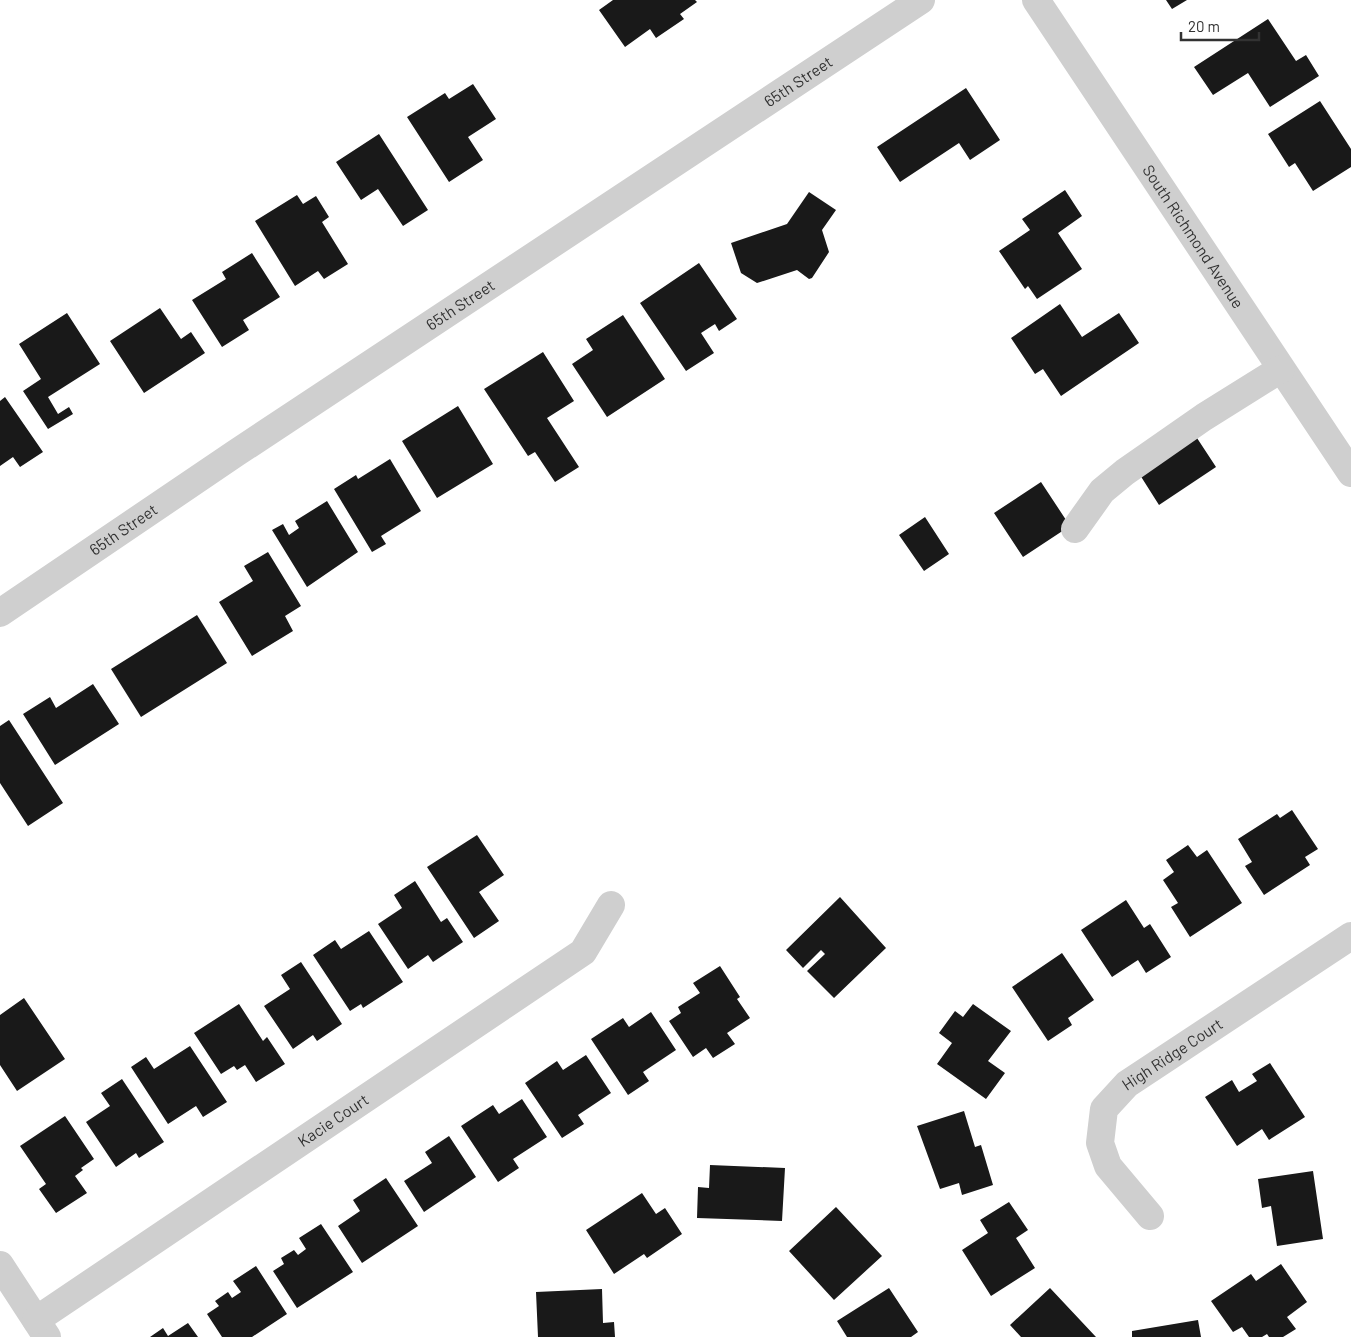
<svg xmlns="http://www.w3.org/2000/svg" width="1351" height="1337" viewBox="0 0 1351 1337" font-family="Barlow,sans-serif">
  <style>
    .building { fill: #191919 }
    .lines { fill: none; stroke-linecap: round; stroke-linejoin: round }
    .minor { stroke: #cfcfcf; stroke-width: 28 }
    .labels { text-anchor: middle; stroke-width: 5; stroke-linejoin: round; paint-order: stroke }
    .street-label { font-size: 16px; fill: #323232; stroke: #fff }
  </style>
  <rect width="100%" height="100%" fill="#fff"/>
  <path class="building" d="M 613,0 L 695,0 L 697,2 L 680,14 L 684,19 L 656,38 L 650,29 L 625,47 L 599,10 Z
    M 1166,0 L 1187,0 L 1172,9 Z
    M 1268,19 L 1296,61 L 1306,55 L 1319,76 L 1270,107 L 1248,73 L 1213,95 L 1194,67 Z
    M 473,84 L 496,119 L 468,137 L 483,160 L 449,182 L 407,117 L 445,93 L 449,99 Z
    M 966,88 L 1000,140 L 970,160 L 959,143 L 900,182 L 877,147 Z
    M 1320,101 L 1351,149 L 1351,167 L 1313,191 L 1295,163 L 1289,167 L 1268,134 Z
    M 379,134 L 428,210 L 403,226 L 378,189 L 361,200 L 336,162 Z
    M 1065,190 L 1082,216 L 1058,233 L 1082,269 L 1037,299 L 1028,286 L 1025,289 L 999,251 L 1030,230 L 1022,219 Z
    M 809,192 L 836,210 L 822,230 L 829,252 L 812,278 L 809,279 L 797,270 L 757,283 L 741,273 L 731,243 L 787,224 Z
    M 297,195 L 303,204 L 316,196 L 329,217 L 322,222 L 348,264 L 324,279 L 318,271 L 295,286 L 255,221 Z
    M 252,253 L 280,297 L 243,320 L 249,330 L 222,347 L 192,300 L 226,279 L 222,272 Z
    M 699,263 L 737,319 L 719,331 L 715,324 L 701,333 L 714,353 L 686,371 L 640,303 Z
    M 1060,304 L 1082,337 L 1119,313 L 1139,343 L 1061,396 L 1043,369 L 1035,374 L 1011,338 Z
    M 160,308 L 181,339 L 191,332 L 205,353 L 144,393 L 110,341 Z
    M 67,313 L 100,364 L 48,397 L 58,414 L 69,407 L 73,414 L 48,429 L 23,391 L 41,379 L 19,344 Z
    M 623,315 L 665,379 L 607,417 L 572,364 L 593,350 L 586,339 Z
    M 543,352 L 574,401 L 547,418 L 579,467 L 555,482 L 535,452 L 528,456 L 484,389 Z
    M 5,397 L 43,452 L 20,467 L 13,457 L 0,466 L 0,401 Z
    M 458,406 L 493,464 L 437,498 L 402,441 Z
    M 1197,438 L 1216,467 L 1159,505 L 1140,475 Z
    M 390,459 L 421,511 L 381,536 L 386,544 L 372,552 L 334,489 L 356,475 L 358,479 Z
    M 1041,482 L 1070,526 L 1023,557 L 994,513 Z
    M 327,501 L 358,552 L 307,587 L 272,530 L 283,524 L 289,535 L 299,528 L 295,521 Z
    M 925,517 L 949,554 L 924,571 L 899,535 Z
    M 268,552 L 301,606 L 285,616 L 293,631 L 252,656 L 219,602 L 253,581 L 244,566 Z
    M 197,615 L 227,663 L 141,717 L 111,669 Z
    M 93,684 L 119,724 L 55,765 L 23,714 L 50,697 L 56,708 Z
    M 9,720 L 63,803 L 28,826 L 0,783 L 0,726 Z
    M 1292,810 L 1318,849 L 1305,857 L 1310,865 L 1264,895 L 1245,866 L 1252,862 L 1238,839 L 1277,814 L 1280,818 Z
    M 477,835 L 504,875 L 479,892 L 499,921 L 474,938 L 427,867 Z
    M 1188,845 L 1197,857 L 1207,850 L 1242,903 L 1190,937 L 1171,907 L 1178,903 L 1163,880 L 1174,872 L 1166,860 Z
    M 415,881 L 441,922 L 447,918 L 463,942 L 433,962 L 428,955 L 408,969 L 378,924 L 402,908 L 394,895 Z
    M 840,897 L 886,948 L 834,998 L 807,971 L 825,954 L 821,950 L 803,968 L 786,950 Z
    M 1126,900 L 1144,928 L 1150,924 L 1171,957 L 1146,973 L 1138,960 L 1112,977 L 1081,930 Z
    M 369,931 L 403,982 L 363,1008 L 361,1004 L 350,1011 L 313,955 L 335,940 L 341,949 Z
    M 1062,953 L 1094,1000 L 1068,1018 L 1072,1025 L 1048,1041 L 1012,987 Z
    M 301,962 L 342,1024 L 317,1041 L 313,1035 L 293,1049 L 264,1006 L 290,989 L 281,975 Z
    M 720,966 L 740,997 L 737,999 L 750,1018 L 727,1033 L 735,1044 L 713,1058 L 706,1048 L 693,1057 L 669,1021 L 681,1013 L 678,1007 L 700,993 L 693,983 Z
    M 24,998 L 65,1059 L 17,1091 L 0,1065 L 0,1015 Z
    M 239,1004 L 263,1041 L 267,1037 L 285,1064 L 256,1082 L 245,1065 L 237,1070 L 234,1066 L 221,1074 L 194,1033 Z
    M 973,1004 L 1011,1031 L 988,1061 L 1005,1073 L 986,1099 L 937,1064 L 952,1043 L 939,1033 L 955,1011 L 963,1017 Z
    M 651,1012 L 676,1050 L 643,1072 L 649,1081 L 628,1095 L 591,1039 L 623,1018 L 629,1027 Z
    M 190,1046 L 227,1102 L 203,1117 L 196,1106 L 168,1124 L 131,1067 L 146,1057 L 154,1069 Z
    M 586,1055 L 611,1093 L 578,1115 L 584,1124 L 562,1138 L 525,1083 L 557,1061 L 563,1070 Z
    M 1270,1063 L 1305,1117 L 1269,1140 L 1262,1129 L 1237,1146 L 1205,1097 L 1232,1080 L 1239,1092 L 1257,1081 L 1252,1074 Z
    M 122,1079 L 164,1142 L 139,1158 L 136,1153 L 116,1167 L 86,1122 L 110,1106 L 101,1093 Z
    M 522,1099 L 547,1137 L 513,1159 L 519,1168 L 498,1182 L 461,1126 L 493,1105 L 499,1114 Z
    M 964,1111 L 975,1147 L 981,1145 L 993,1185 L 962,1195 L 959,1183 L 940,1189 L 917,1126 Z
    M 65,1116 L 94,1159 L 81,1168 L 83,1170 L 75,1176 L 87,1193 L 56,1213 L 39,1189 L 46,1184 L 20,1146 Z
    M 449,1136 L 476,1177 L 424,1212 L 404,1181 L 432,1163 L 425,1152 Z
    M 710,1165 L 785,1168 L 782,1221 L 697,1218 L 698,1187 L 709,1188 Z
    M 1313,1171 L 1323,1239 L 1277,1246 L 1271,1206 L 1262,1208 L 1258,1179 Z
    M 386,1178 L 418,1226 L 362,1263 L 338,1226 L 360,1211 L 353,1200 Z
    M 642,1193 L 656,1214 L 665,1208 L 682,1234 L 647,1258 L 644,1254 L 614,1274 L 586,1230 Z
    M 1009,1202 L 1028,1230 L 1016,1238 L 1035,1268 L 991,1296 L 962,1250 L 988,1233 L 980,1220 Z
    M 836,1207 L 882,1256 L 834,1300 L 789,1251 Z
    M 321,1224 L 353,1272 L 297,1308 L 273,1271 L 284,1264 L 281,1258 L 294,1250 L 298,1255 L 306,1249 L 299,1238 Z
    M 1281,1264 L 1307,1302 L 1287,1317 L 1296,1329 L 1283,1337 L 1269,1337 L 1267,1334 L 1262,1337 L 1249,1337 L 1242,1327 L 1233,1332 L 1211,1301 L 1251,1274 L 1256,1281 Z
    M 256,1266 L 287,1314 L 252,1337 L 222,1337 L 207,1314 L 219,1306 L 215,1301 L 228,1292 L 232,1298 L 241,1292 L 233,1281 Z
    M 889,1288 L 918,1332 L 911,1337 L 847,1337 L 837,1321 Z
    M 1050,1288 L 1096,1337 L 1021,1337 L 1010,1325 Z
    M 602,1289 L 603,1323 L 614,1322 L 615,1337 L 538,1337 L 536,1292 Z
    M 1198,1320 L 1201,1337 L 1132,1337 L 1132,1331 Z
    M 188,1323 L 198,1337 L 150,1337 L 163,1328 L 168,1336 Z"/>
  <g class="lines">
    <g class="minor">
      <path id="s1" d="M 1036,0 L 1351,473"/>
      <path d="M 1075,529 L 1102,491 L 1125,472 L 1204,417 L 1281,369"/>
      <path id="s2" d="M 0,613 L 236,453 L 921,0"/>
      <path id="s3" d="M 1150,1216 L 1108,1166 L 1100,1143 L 1104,1109 L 1127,1084 L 1351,936"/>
      <path d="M 0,1265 L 47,1337"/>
      <path id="s4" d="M 36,1320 L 583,952 L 611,905"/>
    </g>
  </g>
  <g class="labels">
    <g class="street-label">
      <text dy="6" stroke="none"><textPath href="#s2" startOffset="959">65th Street</textPath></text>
      <text dy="6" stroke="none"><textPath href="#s1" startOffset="284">South Richmond Avenue</textPath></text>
      <text dy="6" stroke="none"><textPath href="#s2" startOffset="554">65th Street</textPath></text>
      <text dy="6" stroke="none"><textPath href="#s2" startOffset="149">65th Street</textPath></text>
      <text dy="6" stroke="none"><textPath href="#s3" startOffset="212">High Ridge Court</textPath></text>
      <text dy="6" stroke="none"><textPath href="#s4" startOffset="358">Kacie Court</textPath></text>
    </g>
  </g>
  <path d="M1181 32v8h78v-8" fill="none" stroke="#323232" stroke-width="2.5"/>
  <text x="1188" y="32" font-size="15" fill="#323232" stroke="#ffffff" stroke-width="4" paint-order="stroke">20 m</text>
</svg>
